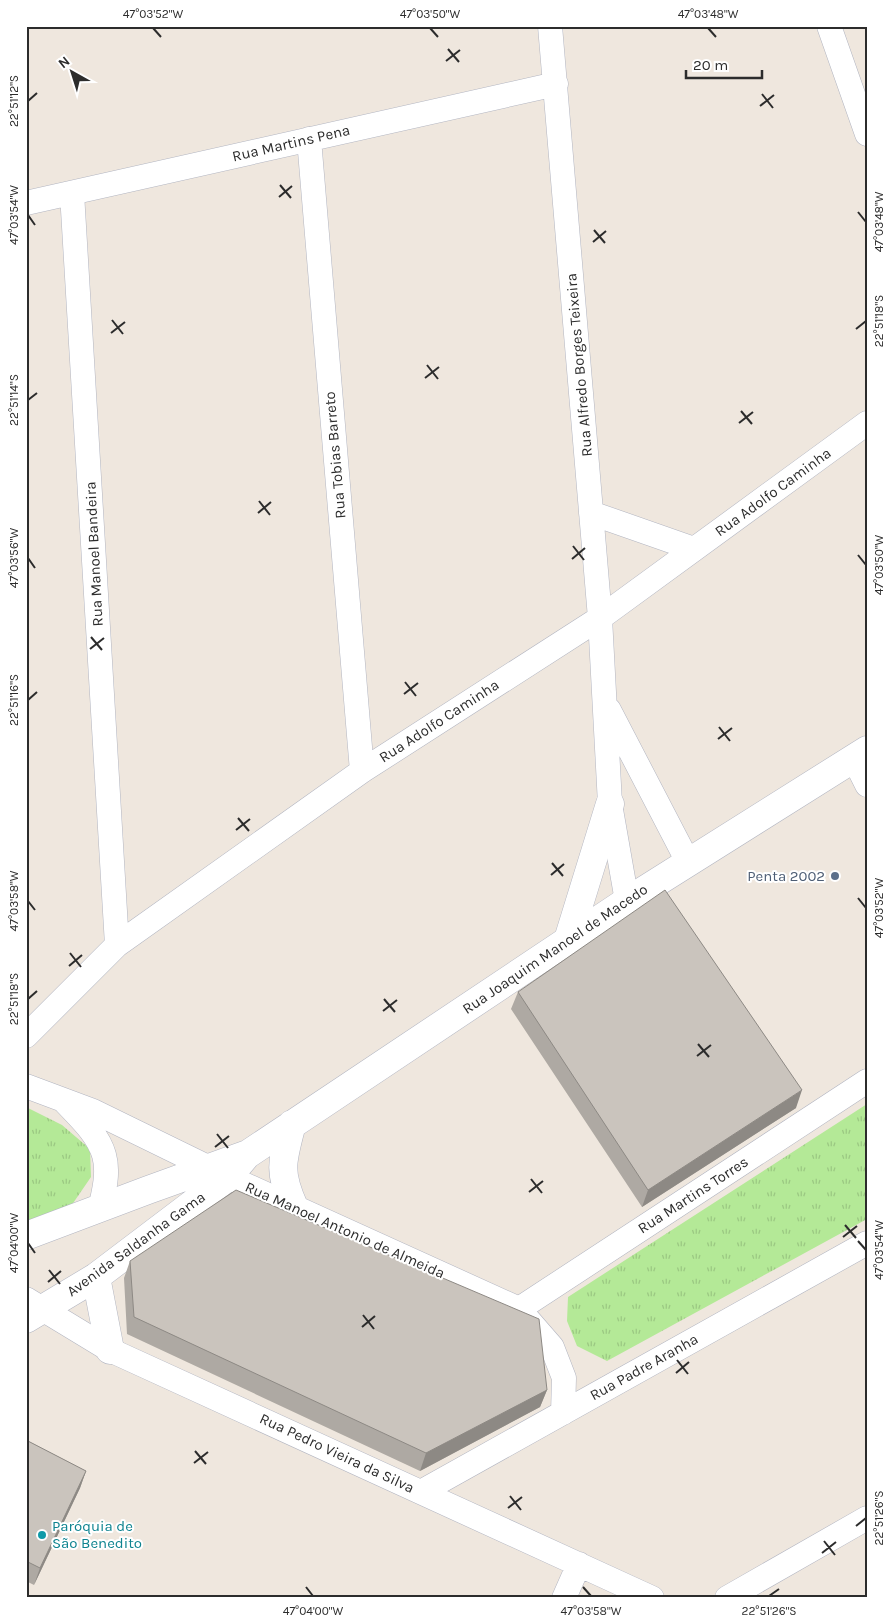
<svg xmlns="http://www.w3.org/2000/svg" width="893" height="1624" viewBox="0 0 893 1624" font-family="Karla,sans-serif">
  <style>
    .park { fill: url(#park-tufts) }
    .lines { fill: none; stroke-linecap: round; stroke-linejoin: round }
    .minor-casing { stroke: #b2b5c1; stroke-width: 25 }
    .tertiary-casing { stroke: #b2b5c1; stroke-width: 29 }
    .minor { stroke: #fff; stroke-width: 24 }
    .tertiary { stroke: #fff; stroke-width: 28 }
    .wall { fill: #aea9a3 }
    .shaded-wall { fill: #8d8984 }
    .building { fill: #cac4bd; stroke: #8d8984 }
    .ticks { fill: none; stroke: #2c2c2c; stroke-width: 2 }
    .service-dot { fill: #5c6f8a; stroke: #fff; stroke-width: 2 }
    .culture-dot { fill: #0f9aa8; stroke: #fff; stroke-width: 2 }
    .labels { text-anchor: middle; stroke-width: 4; stroke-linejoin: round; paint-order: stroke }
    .street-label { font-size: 15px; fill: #2c2c2c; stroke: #fff }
    .service-label { font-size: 15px; fill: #4e5e75; stroke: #fff; text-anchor: end }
    .culture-label { font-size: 15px; fill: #0d838f; stroke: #fff; text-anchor: start }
    .neatline { fill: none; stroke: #2c2c2c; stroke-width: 2 }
    .ticks-label { font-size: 12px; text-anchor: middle; fill: #2c2c2c }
  </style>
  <defs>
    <pattern id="park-tufts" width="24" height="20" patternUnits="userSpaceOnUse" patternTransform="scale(1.25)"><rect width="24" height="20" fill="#b4e997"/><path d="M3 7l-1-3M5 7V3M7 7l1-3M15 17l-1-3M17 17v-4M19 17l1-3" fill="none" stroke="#9bc882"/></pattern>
  </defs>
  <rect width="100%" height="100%" fill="#efe7de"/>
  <path class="park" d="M 867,1104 L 867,1219 L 607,1361 L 577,1346 L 567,1321 L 568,1297 Z
    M 26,1107 L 62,1125 L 90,1149 L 91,1177 L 67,1212 L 26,1223 Z"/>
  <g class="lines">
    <g class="minor-casing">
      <path id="minor" d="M 550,26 L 600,618 L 610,804 L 627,901
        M 829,26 L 867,134
        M 309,139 L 362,771
        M 72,193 L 117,945
        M 26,203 L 556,84
        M 591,513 L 694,549
        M 609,710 L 688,862
        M 854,759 L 867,785
        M 26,1036 L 117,945 L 362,771 L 600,618 L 867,423
        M 26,1086 L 93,1111 L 228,1177 L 519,1309 L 552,1347 L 564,1378 L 563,1413
        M 65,1102 C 79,1117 98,1134 104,1155 C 109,1172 104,1192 100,1209
        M 26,1299 L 110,1350 L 652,1598
        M 519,1309 L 867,1081
        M 421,1492 L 867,1243
        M 564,1598 L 579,1564
        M 727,1598 L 867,1518"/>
    </g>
    <g class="tertiary-casing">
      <path id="tertiary" d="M 568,940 L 610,804
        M 292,1124 C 282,1161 278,1172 294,1207
        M 26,1236 L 148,1190 L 248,1154 L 627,901 L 867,750
        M 96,1277 L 110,1350
        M 26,1319 L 96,1277 L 228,1177 L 245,1157"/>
    </g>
    <use href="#minor" class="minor"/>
    <use href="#tertiary" class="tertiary"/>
  </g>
  <path class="wall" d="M 518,992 L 796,1108 L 642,1207 L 511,1009 Z
    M 130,1261 L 547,1390 L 540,1407 L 420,1471 L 127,1334 L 124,1278 Z
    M 26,1440 L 86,1471 L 80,1488 L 34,1585 L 26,1581 Z"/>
  <path class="shaded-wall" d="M 802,1090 L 796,1108 L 642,1207 L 648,1190 Z
    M 547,1390 L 540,1407 L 420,1471 L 426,1453 Z
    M 86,1471 L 80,1488 L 34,1585 L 40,1568 Z"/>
  <path class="building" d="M 665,890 L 802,1090 L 648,1190 L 518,992 Z
    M 236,1190 L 539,1319 L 547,1390 L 426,1453 L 134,1317 L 130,1261 Z
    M 26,1440 L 86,1471 L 40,1568 L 26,1561 Z"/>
  <path class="ticks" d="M 153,28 L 161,37M 430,28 L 438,37M 708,28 L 716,37M 448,49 L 459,62M 446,61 L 460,50M 762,94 L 773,108M 28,101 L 37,93M 760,106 L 774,95M 280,185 L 291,198M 279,197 L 292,186M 858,212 L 866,222M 28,215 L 35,225M 594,230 L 605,243M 593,242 L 606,231M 112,320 L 123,334M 856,329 L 866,321M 111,333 L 125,322M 427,365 L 438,379M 425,378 L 439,367M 28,400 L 37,393M 741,411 L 752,424M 739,423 L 753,412M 259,501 L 270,515M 258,513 L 271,502M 573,546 L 584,560M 858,555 L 866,565M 28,558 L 35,568M 572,559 L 585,548M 91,637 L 102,650M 90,649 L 104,638M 405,682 L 416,696M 404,694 L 418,683M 28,700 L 37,692M 719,727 L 730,741M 718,739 L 732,728M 238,818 L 249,831M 236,830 L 250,819M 552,863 L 563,876M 551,875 L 564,864M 858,898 L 866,908M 28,901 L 35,910M 70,953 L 81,967M 69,966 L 82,955M 28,999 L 37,991M 384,999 L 395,1012M 383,1011 L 397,1000M 698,1044 L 709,1057M 697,1056 L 711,1045M 217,1134 L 228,1148M 215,1147 L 229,1136M 531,1179 L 542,1193M 529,1192 L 543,1181M 845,1225 L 856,1238M 843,1237 L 857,1226M 858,1241 L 866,1250M 28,1243 L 35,1253M 49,1270 L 60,1284M 48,1282 L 61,1271M 363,1315 L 374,1329M 362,1327 L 375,1316M 677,1360 L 688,1374M 676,1373 L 689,1362M 195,1451 L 206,1464M 194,1463 L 208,1452M 510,1496 L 521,1510M 508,1508 L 522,1497M 856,1526 L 866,1518M 824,1541 L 835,1555M 822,1553 L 836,1542M 306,1587 L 313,1596M 583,1587 L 591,1596M 769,1596 L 779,1589"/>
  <circle class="service-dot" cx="835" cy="876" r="5"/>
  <circle class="culture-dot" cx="42" cy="1535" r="5"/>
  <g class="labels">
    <g class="street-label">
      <text transform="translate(291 143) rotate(-13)" y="5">Rua Martins Pena</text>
      <text transform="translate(579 365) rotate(-95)" y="5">Rua Alfredo Borges Teixeira</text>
      <text transform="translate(335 455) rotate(-95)" y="5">Rua Tobias Barreto</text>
      <text transform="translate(773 492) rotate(-36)" y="5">Rua Adolfo Caminha</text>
      <text transform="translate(94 554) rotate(-93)" y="5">Rua Manoel Bandeira</text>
      <text transform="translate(439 721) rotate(-33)" y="5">Rua Adolfo Caminha</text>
      <text transform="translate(555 949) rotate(-34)" y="5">Rua Joaquim Manoel de Macedo</text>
      <text transform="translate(693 1195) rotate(-33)" y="5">Rua Martins Torres</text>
      <text transform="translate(345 1230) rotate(24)" y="5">Rua Manoel Antonio de Almeida</text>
      <text transform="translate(136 1244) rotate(-36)" y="5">Avenida Saldanha Gama</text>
      <text transform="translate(644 1367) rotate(-29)" y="5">Rua Padre Aranha</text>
      <text transform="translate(337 1453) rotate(25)" y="5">Rua Pedro Vieira da Silva</text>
    </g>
    <g class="service-label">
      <text x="825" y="881">Penta 2002</text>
    </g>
    <g class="culture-label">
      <text x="52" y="1531">Paróquia de<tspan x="52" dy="17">São Benedito</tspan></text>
    </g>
  </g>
  <rect width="893" height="1624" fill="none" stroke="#ffffff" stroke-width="55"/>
  <g transform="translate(72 72) rotate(321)" stroke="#ffffff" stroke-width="4" paint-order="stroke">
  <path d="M0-4L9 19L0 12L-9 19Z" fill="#2c2c2c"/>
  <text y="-8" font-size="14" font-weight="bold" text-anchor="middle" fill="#2c2c2c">N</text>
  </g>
  <path d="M686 70v8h76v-8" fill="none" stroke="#2c2c2c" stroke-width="2.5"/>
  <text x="693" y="70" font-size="15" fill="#2c2c2c" stroke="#ffffff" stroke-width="4" paint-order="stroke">20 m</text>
  <rect x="28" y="28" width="838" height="1568" class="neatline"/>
  <g class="ticks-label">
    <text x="153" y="18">47°03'52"W</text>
    <text x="430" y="18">47°03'50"W</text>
    <text x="708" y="18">47°03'48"W</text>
    <text transform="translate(14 101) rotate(-90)" y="4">22°51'12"S</text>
    <text transform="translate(14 215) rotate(-90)" y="4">47°03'54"W</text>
    <text transform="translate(879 222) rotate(-90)" y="4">47°03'48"W</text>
    <text transform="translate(879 321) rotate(-90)" y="4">22°51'18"S</text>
    <text transform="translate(14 400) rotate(-90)" y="4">22°51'14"S</text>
    <text transform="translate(14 558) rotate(-90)" y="4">47°03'56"W</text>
    <text transform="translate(879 565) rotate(-90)" y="4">47°03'50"W</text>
    <text transform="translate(14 700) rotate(-90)" y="4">22°51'16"S</text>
    <text transform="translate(14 901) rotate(-90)" y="4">47°03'58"W</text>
    <text transform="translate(879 908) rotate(-90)" y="4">47°03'52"W</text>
    <text transform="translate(14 999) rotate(-90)" y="4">22°51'18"S</text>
    <text transform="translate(14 1243) rotate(-90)" y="4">47°04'00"W</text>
    <text transform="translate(879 1250) rotate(-90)" y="4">47°03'54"W</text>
    <text transform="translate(879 1518) rotate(-90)" y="4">22°51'26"S</text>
    <text x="313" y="1615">47°04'00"W</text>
    <text x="591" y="1615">47°03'58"W</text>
    <text x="769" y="1615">22°51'26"S</text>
  </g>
</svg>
